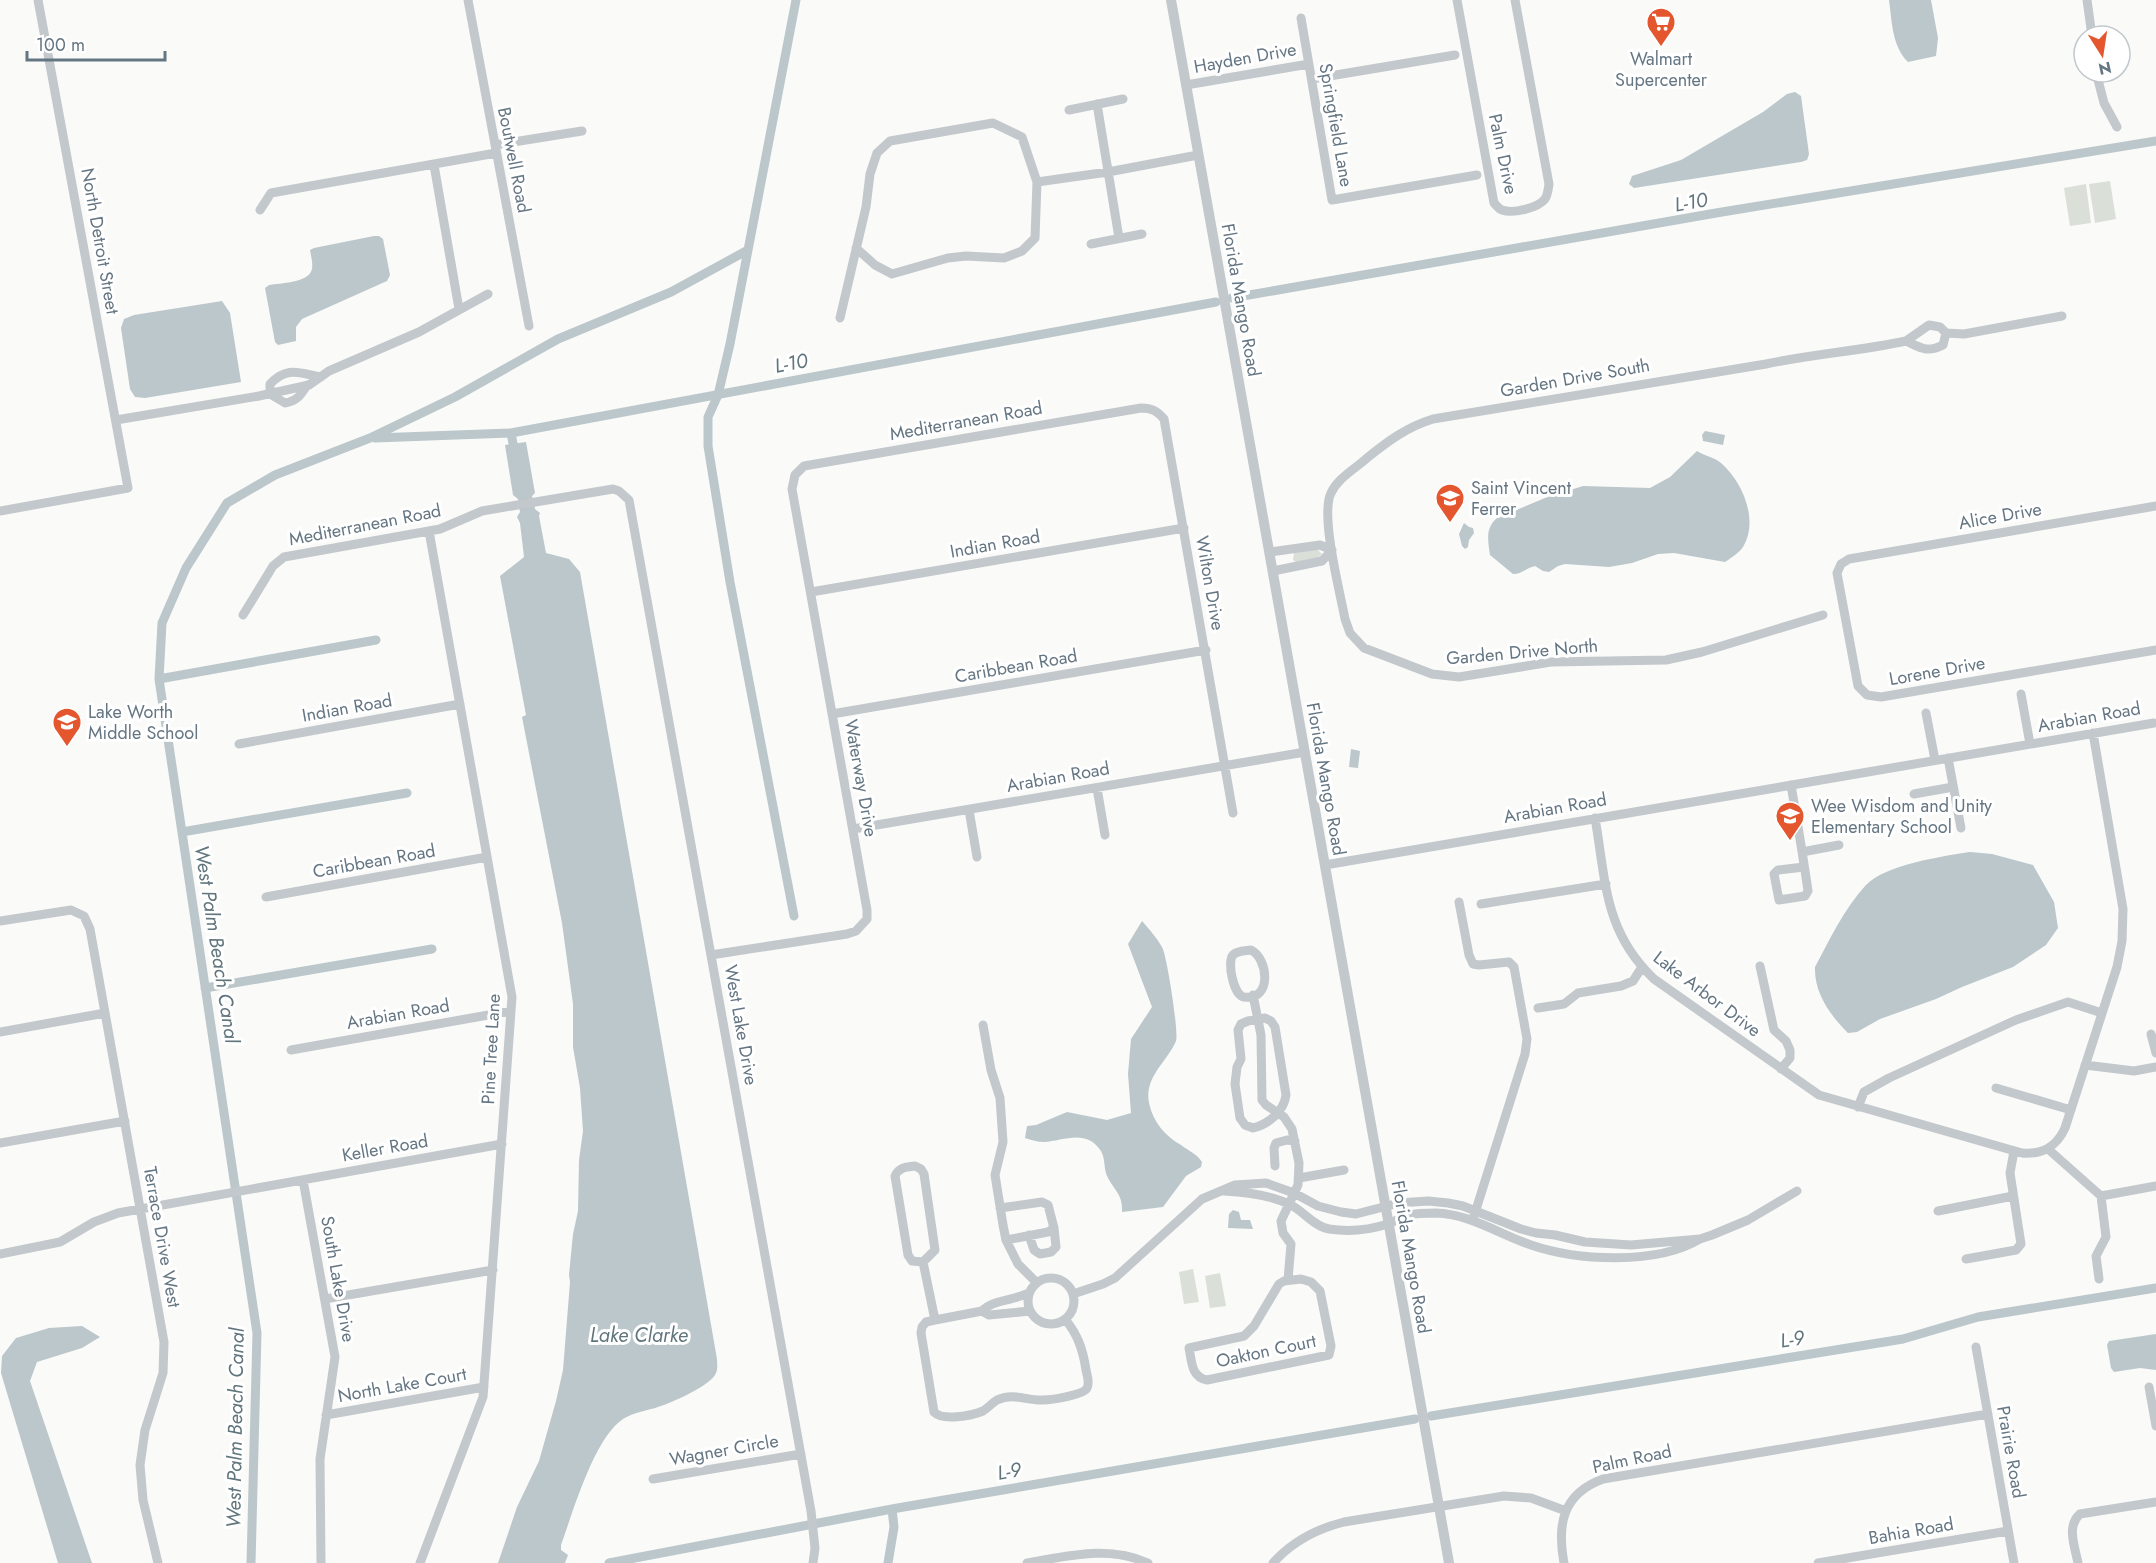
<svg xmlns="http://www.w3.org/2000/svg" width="2156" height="1563" viewBox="0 0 2156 1563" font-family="Jost,sans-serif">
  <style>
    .green { fill: #dadfd7 }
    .water { fill: #bbc7cb }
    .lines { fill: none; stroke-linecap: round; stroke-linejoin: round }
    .canal { stroke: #bbc7cb; stroke-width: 9 }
    .minor { stroke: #c3c8cc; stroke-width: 9 }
    .tertiary { stroke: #c3c8cc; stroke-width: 10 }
    .labels { text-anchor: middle; stroke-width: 6; stroke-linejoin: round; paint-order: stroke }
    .street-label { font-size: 18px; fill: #657683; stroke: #fff }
    .poi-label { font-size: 18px; fill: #657683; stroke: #fff; text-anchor: start }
    .water-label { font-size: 20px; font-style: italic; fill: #60757c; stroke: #fff }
  </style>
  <rect width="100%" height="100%" fill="#fafaf8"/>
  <path class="green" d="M 2110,181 L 2116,219 L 2095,223 L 2089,184 Z
    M 2086,184 L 2091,223 L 2070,226 L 2064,188 Z
    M 1317,549 L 1322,554 L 1318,558 L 1296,562 L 1293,560 L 1294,553 Z
    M 1193,1269 L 1199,1302 L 1184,1304 L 1179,1272 Z
    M 1220,1273 L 1226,1306 L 1210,1308 L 1205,1276 Z"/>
  <path class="water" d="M 1889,0 L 1931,0 L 1938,38 L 1936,56 L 1908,62 C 1892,46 1892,22 1889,0 Z
    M 1795,92 L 1801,96 L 1809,154 L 1807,160 L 1801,162 L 1634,188 L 1629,184 L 1632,176 L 1681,160 L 1763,112 L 1787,94 Z
    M 374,236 L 379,236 L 383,239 L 390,275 L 387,281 L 302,319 L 296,327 L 296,341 L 278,345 L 275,342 L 265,288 L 269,285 C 280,283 309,283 312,269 C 313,263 311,256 310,250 L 314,248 Z
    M 222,301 L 230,313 L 241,382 L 145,398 L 135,397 L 130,389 L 121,328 L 124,319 L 134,315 Z
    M 1705,431 L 1725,435 L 1723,445 L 1703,441 L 1702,435 Z
    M 526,442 L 535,493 L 532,496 L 535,509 L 540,513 L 539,516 L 546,553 L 569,559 L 580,572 L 717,1359 C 717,1363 718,1369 716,1373 C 712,1385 671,1403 658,1407 C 646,1411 634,1412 623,1419 C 594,1438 573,1512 561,1545 L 561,1550 L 568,1555 L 565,1563 L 498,1563 L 517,1507 L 539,1461 L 556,1401 L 563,1370 L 570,1282 L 569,1275 L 573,1234 L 578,1211 L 579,1160 L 583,1131 L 580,1088 L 573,1047 L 573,1004 L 562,923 L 522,717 L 526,715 L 500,576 L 524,557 L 520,523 L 517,517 L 520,512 L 518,499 L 513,495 L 505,445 Z
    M 1697,451 C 1705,456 1714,457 1721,463 C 1743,482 1759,521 1743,547 C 1739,553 1731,558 1725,562 L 1674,553 L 1658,554 L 1632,563 L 1609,567 L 1565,564 L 1558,566 L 1549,572 L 1543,571 L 1535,566 C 1526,568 1522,574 1513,574 L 1490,555 C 1488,541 1485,528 1497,518 L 1545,498 L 1583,486 L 1650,488 L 1670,477 Z
    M 1464,523 L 1469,527 L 1473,528 L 1474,533 L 1469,540 L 1468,547 L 1465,549 L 1462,546 L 1459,534 Z
    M 1351,749 L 1360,751 L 1358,768 L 1349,767 Z
    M 1970,852 L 1992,854 L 2033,865 L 2054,902 L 2058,928 L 2046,945 L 2013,967 L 1962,987 L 1936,999 L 1880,1019 L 1857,1032 L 1848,1033 C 1830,1015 1814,993 1815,967 C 1830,939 1844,909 1866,885 C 1885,865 1943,856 1970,852 Z
    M 1142,921 C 1149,929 1157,938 1162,947 C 1167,955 1179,1034 1176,1041 C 1167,1062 1144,1077 1149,1103 C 1153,1122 1165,1136 1181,1145 C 1189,1151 1197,1154 1202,1162 L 1201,1167 L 1186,1176 L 1163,1207 L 1122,1212 C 1123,1195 1115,1191 1108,1178 C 1103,1169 1106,1160 1101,1151 C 1086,1128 1063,1141 1044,1142 C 1038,1142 1031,1140 1025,1138 L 1027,1126 L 1036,1125 L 1067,1112 L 1107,1120 L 1131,1113 L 1128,1074 L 1131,1039 L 1152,1007 L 1128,944 Z
    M 1233,1210 L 1239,1212 L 1241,1220 L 1250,1220 L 1253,1229 L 1228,1228 L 1229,1214 Z
    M 82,1326 L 100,1337 L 82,1348 L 37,1362 L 30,1381 L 92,1563 L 58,1563 L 1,1373 L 2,1356 L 16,1338 L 49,1328 Z
    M 2156,1334 L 2156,1370 L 2140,1368 L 2114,1372 L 2111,1368 L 2107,1345 L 2109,1341 Z"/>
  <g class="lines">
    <path class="canal" d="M 1232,298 L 1716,213 L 2156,141
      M 511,433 L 515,454
      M 375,438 L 511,433 L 1216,302
      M 159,679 L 376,640
      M 182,832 L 407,793
      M 794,916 L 730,582 L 708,446 L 708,417 L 718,395 L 730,344 L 796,0
      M 205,988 L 432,949
      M 1431,1416 L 1903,1339 L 1978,1317 L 2156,1288
      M 251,1563 L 257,1333 L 159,679 L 162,623 L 186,568 L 227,503 L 275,475 L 370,438 L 455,397 L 558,339 L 671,292 L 748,250
      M 609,1563 L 892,1509 L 1415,1419
      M 888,1563 L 894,1527 L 892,1509"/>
    <path class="minor" d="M 468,0 L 529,326
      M 1457,0 L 1494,203 C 1496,205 1499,209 1502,210 C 1513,214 1538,208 1545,199 C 1548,194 1548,190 1549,184 L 1515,0
      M 2087,0 L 2092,36
      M 1301,18 L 1332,200 L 1477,175
      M 2096,72 L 2104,103 L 2117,127
      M 1312,79 L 1455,55
      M 1186,85 L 1309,64
      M 1097,104 L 1119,238
      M 1069,110 L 1123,99
      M 495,145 L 582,131
      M 434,165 L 459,309
      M 1037,182 L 1108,172 L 1198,155
      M 260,210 L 271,193 L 496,153
      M 1091,244 L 1142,234
      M 840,318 L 866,207 L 870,174 L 877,153 L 890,141 L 993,123 L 1022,137 L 1037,182 L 1035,238 L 1022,251 L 1004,258 L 966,256 L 948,258 L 892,274 L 875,265 L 856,248
      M 1946,333 L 1943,345 C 1927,353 1921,348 1906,341 L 1929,325 L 1940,327 L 1946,333 L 1964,334 L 2062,316
      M 307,385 C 301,395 297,401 285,403 L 270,394 L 270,384 C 287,366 299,373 321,377
      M 116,420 L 259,396 L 309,385 L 329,371 L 419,332 L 488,294
      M 2156,506 L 1849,559 L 1841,564 L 1837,573 L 1858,686 L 1867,695 L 1881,697 L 2156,650
      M 0,511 L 128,488 L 38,0
      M 1270,552 L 1320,545 L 1332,550
      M 1273,571 L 1322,561 L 1332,550
      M 811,592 L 1184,528
      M 243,615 L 273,566 L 284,557 L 440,529 L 482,511 L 613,489 L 619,491 L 629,500 L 811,1511 L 815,1548 L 813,1563
      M 1823,615 L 1702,652 L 1666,660 L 1551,662 L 1459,677 L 1432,674 L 1364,648 L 1350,633 L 1345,619 C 1340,592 1320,515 1331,493 C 1338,478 1355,469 1367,458 C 1388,441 1407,427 1433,419 L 1766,364 C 1812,354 1860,351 1906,341
      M 2021,694 L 2030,744
      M 1926,713 L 1935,760
      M 832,714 L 1206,650
      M 239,744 L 460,704
      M 1948,758 L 1961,828
      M 1791,785 C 1797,820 1803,856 1808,891 L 1805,896 L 1779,900 L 1774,874 L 1778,870 L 1804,867
      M 1097,788 L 1105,835
      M 1914,794 L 1953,787
      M 969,810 L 977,857
      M 1595,818 C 1606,881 1604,932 1654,979 L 1819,1095 L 2022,1153 C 2042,1155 2057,1146 2065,1128 L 2117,967 L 2122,941 L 2123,909 L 2093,733
      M 853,829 L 1305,752
      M 1802,852 L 1839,845
      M 1325,865 L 2154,723
      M 266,897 L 487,857
      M 1459,902 L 1469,955 L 1473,964 L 1479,965 L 1509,962 L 1514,967 L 1527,1039 L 1525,1054 L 1474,1216
      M 1481,904 L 1606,884
      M 0,921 L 71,910 L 84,916 L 90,929 L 164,1342 L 163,1373 L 145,1430 L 140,1465 L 143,1500 L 158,1563
      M 1251,950 C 1268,958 1273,1001 1244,997 C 1233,995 1227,961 1233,955 C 1238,950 1246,951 1251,950 Z
      M 711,955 L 847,934 L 856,931 L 867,919 L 867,910 L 792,489 L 795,475 L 804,466 L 1141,408 C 1152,408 1157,411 1164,419 L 1233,813
      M 1760,966 L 1774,1030 L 1786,1041 L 1790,1050 L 1790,1058 L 1781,1069
      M 1253,995 L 1261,1035 L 1262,1100 L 1266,1105 L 1284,1117 L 1292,1129 L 1299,1163 L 1298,1185 L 1281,1221 L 1283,1233 L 1291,1244 L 1288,1280
      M 1538,1008 L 1564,1004 L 1578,993 L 1621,986 L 1633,981 L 1642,967
      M 1265,1018 L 1271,1021 L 1275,1027 L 1286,1095 C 1284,1111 1269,1124 1253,1128 L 1245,1125 L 1240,1118 L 1235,1084 L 1237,1067 L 1241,1059 L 1238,1030 L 1241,1024 L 1248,1021 Z
      M 983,1025 L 991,1070 L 1000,1098 L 1003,1142 L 995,1175 L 1003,1225 L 1006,1240 L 1018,1264 L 1037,1283
      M 0,1032 L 105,1013
      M 2151,1034 L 2156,1053
      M 291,1050 L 511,1011
      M 2085,1065 L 2134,1071 L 2156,1067
      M 1996,1088 L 2071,1110
      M 1858,1107 L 1864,1092 L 1889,1078 L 2016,1020 L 2068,1002 L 2102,1013
      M 0,1143 L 125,1121
      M 2048,1149 L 2101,1196 L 2156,1186
      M 915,1166 L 921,1169 L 924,1174 L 935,1250 L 923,1262 L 912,1261 L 908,1255 L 895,1176 C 899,1167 906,1167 915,1166 Z
      M 1275,1166 L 1274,1148 L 1276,1143 L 1287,1140 L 1295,1141
      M 1299,1178 L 1344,1170
      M 303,1180 L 335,1357 L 320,1459 L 321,1563
      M 1224,1191 C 1245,1192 1271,1195 1291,1205 C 1303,1211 1315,1227 1329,1229 C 1349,1232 1369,1230 1388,1224 C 1395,1222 1401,1217 1409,1215 C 1417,1213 1428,1213 1436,1213 C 1470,1214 1499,1234 1531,1245 C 1578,1261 1657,1265 1700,1239
      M 1000,1208 L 1042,1202 L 1048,1205 L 1054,1228 L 1056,1247 L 1051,1252 L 1040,1254 L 1034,1250 L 1029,1235
      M 1938,1211 L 2013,1196
      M 1006,1240 L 1048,1232 L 1054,1228
      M 0,1254 L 60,1242 L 94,1222 L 118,1213 L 502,1144
      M 1966,1259 L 2016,1250 L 2021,1244 L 2010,1173 L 2014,1151
      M 923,1262 L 935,1320
      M1028 1301a23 23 0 1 1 46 0a23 23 0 1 1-46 0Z
      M 1301,1279 L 1311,1282 L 1320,1291 L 1331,1346 L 1329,1355 L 1207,1380 C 1191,1377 1192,1362 1189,1348 L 1244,1336 L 1254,1326 L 1279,1284 L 1284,1281 Z
      M 2099,1279 L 2096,1256 L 2106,1237 L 2101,1196
      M 1073,1294 L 1103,1284 L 1115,1278 L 1202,1199 L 1235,1185 L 1266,1183 L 1294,1193 L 1318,1206 L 1341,1212 L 1356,1214 L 1399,1203 L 1428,1201 L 1448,1203 L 1463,1206 L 1521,1229 L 1536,1233 L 1555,1235 L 1585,1242 L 1631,1245 L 1700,1239 L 1712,1235 L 1748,1220 L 1797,1191
      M 325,1299 L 493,1270
      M 982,1311 C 993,1299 1015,1301 1030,1292
      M 1030,1311 L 989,1315 L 982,1311 L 935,1320 L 926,1322 L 922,1327 L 921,1333 L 934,1412 C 942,1421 971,1416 983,1411 C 988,1408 992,1403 997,1400 C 1013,1392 1027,1401 1043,1400 C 1051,1400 1084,1395 1087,1388 C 1090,1383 1087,1375 1086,1370 C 1083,1350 1078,1335 1065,1319
      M 1976,1347 L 2014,1563
      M 2149,1387 L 2156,1426
      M 326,1415 L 484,1387
      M 653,1479 L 801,1454
      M 420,1563 L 483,1397 L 512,997 L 429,531
      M 1027,1563 C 1069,1556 1108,1545 1148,1563
      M 1273,1563 C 1292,1542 1316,1529 1344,1522 L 1504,1496 L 1531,1498 L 1566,1511
      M 1564,1563 C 1557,1525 1562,1494 1603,1479 L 1988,1414
      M 1818,1563 L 2008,1531
      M 2078,1563 C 2075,1547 2066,1526 2080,1514 L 2156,1502"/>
    <path class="tertiary" d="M 1171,0 L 1449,1563"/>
  </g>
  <defs>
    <g id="supermarket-pin" transform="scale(1.5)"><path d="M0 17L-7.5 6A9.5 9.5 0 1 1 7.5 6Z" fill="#e4572e" stroke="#fff"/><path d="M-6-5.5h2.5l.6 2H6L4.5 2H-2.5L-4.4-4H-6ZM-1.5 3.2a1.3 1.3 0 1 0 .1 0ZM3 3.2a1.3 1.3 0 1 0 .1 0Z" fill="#fff"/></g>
    <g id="school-pin" transform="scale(1.5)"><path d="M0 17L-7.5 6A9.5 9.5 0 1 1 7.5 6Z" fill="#e4572e" stroke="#fff"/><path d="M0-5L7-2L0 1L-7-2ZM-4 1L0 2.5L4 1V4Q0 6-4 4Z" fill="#fff"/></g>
  </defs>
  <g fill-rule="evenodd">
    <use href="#supermarket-pin" x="1661" y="22"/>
    <use href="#school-pin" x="1450" y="498"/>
    <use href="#school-pin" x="67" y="722"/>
    <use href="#school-pin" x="1790" y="816"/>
  </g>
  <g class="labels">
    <g class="street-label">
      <text transform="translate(1245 58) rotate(-10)" y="6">Hayden Drive</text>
      <text transform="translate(1336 125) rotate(80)" y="6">Springfield Lane</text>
      <text transform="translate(1503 154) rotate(78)" y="6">Palm Drive</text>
      <text transform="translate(514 160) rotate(79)" y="6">Boutwell Road</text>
      <text transform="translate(100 241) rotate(80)" y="6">North Detroit Street</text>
      <text transform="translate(1241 300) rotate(80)" y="6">Florida Mango Road</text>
      <text transform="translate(1575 378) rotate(-10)" y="6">Garden Drive South</text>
      <text transform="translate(966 421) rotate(-10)" y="6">Mediterranean Road</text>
      <text transform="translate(2000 516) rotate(-10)" y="6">Alice Drive</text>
      <text transform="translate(365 525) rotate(-11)" y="6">Mediterranean Road</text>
      <text transform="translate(995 544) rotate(-10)" y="6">Indian Road</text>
      <text transform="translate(1210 583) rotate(80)" y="6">Wilton Drive</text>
      <text transform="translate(1522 652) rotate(-5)" y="6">Garden Drive North</text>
      <text transform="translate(1016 666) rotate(-10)" y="6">Caribbean Road</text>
      <text transform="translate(1937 671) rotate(-10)" y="6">Lorene Drive</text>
      <text transform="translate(347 708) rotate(-10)" y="6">Indian Road</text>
      <text transform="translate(2089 717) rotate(-10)" y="6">Arabian Road</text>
      <text transform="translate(1058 777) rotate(-10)" y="6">Arabian Road</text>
      <text transform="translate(861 778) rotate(80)" y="6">Waterway Drive</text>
      <text transform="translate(1326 779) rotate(80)" y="6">Florida Mango Road</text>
      <text transform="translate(1555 808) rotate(-10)" y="6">Arabian Road</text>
      <text transform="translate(374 861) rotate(-10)" y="6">Caribbean Road</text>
      <text transform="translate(1707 994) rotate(37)" y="6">Lake Arbor Drive</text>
      <text transform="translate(398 1014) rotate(-10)" y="6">Arabian Road</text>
      <text transform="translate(741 1025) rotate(80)" y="6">West Lake Drive</text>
      <text transform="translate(491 1049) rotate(-87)" y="6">Pine Tree Lane</text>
      <text transform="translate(385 1148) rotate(-10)" y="6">Keller Road</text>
      <text transform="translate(162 1237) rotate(80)" y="6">Terrace Drive West</text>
      <text transform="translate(1411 1257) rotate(80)" y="6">Florida Mango Road</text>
      <text transform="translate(338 1279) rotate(80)" y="6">South Lake Drive</text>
      <text transform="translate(1266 1351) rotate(-12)" y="6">Oakton Court</text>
      <text transform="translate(402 1385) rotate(-10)" y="6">North Lake Court</text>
      <text transform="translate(724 1450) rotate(-10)" y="6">Wagner Circle</text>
      <text transform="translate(2011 1452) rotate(80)" y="6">Prairie Road</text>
      <text transform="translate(1632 1459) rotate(-12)" y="6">Palm Road</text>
      <text transform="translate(1911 1531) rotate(-10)" y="6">Bahia Road</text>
    </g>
    <g class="poi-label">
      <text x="1661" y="65" text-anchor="middle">Walmart<tspan x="1661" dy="21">Supercenter</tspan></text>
      <text x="1471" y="494">Saint Vincent<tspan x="1471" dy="21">Ferrer</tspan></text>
      <text x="88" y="718">Lake Worth<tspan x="88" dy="21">Middle School</tspan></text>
      <text x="1811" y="812">Wee Wisdom and Unity<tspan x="1811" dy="21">Elementary School</tspan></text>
    </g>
    <g class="water-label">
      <text transform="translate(1691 202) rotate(-10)" y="7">L-10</text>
      <text transform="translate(791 363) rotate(-11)" y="7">L-10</text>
      <text transform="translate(217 944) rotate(81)" y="7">West Palm Beach Canal</text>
      <text x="639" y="1342">Lake Clarke</text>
      <text transform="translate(1792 1339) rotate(-9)" y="7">L-9</text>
      <text transform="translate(235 1428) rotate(-89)" y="7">West Palm Beach Canal</text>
      <text transform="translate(1009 1471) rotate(-10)" y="7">L-9</text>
    </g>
  </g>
  <g transform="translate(2102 54) rotate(168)"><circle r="28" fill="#ffffff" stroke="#c1c8cd" stroke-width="1.5"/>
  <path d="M0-4.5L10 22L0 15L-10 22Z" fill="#e4572e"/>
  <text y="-9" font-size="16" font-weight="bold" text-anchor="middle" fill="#657683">N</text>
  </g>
  <path d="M27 51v9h138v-9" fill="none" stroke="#657683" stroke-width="3"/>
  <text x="36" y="51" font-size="18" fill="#657683" stroke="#ffffff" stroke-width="4.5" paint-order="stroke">100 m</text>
</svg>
